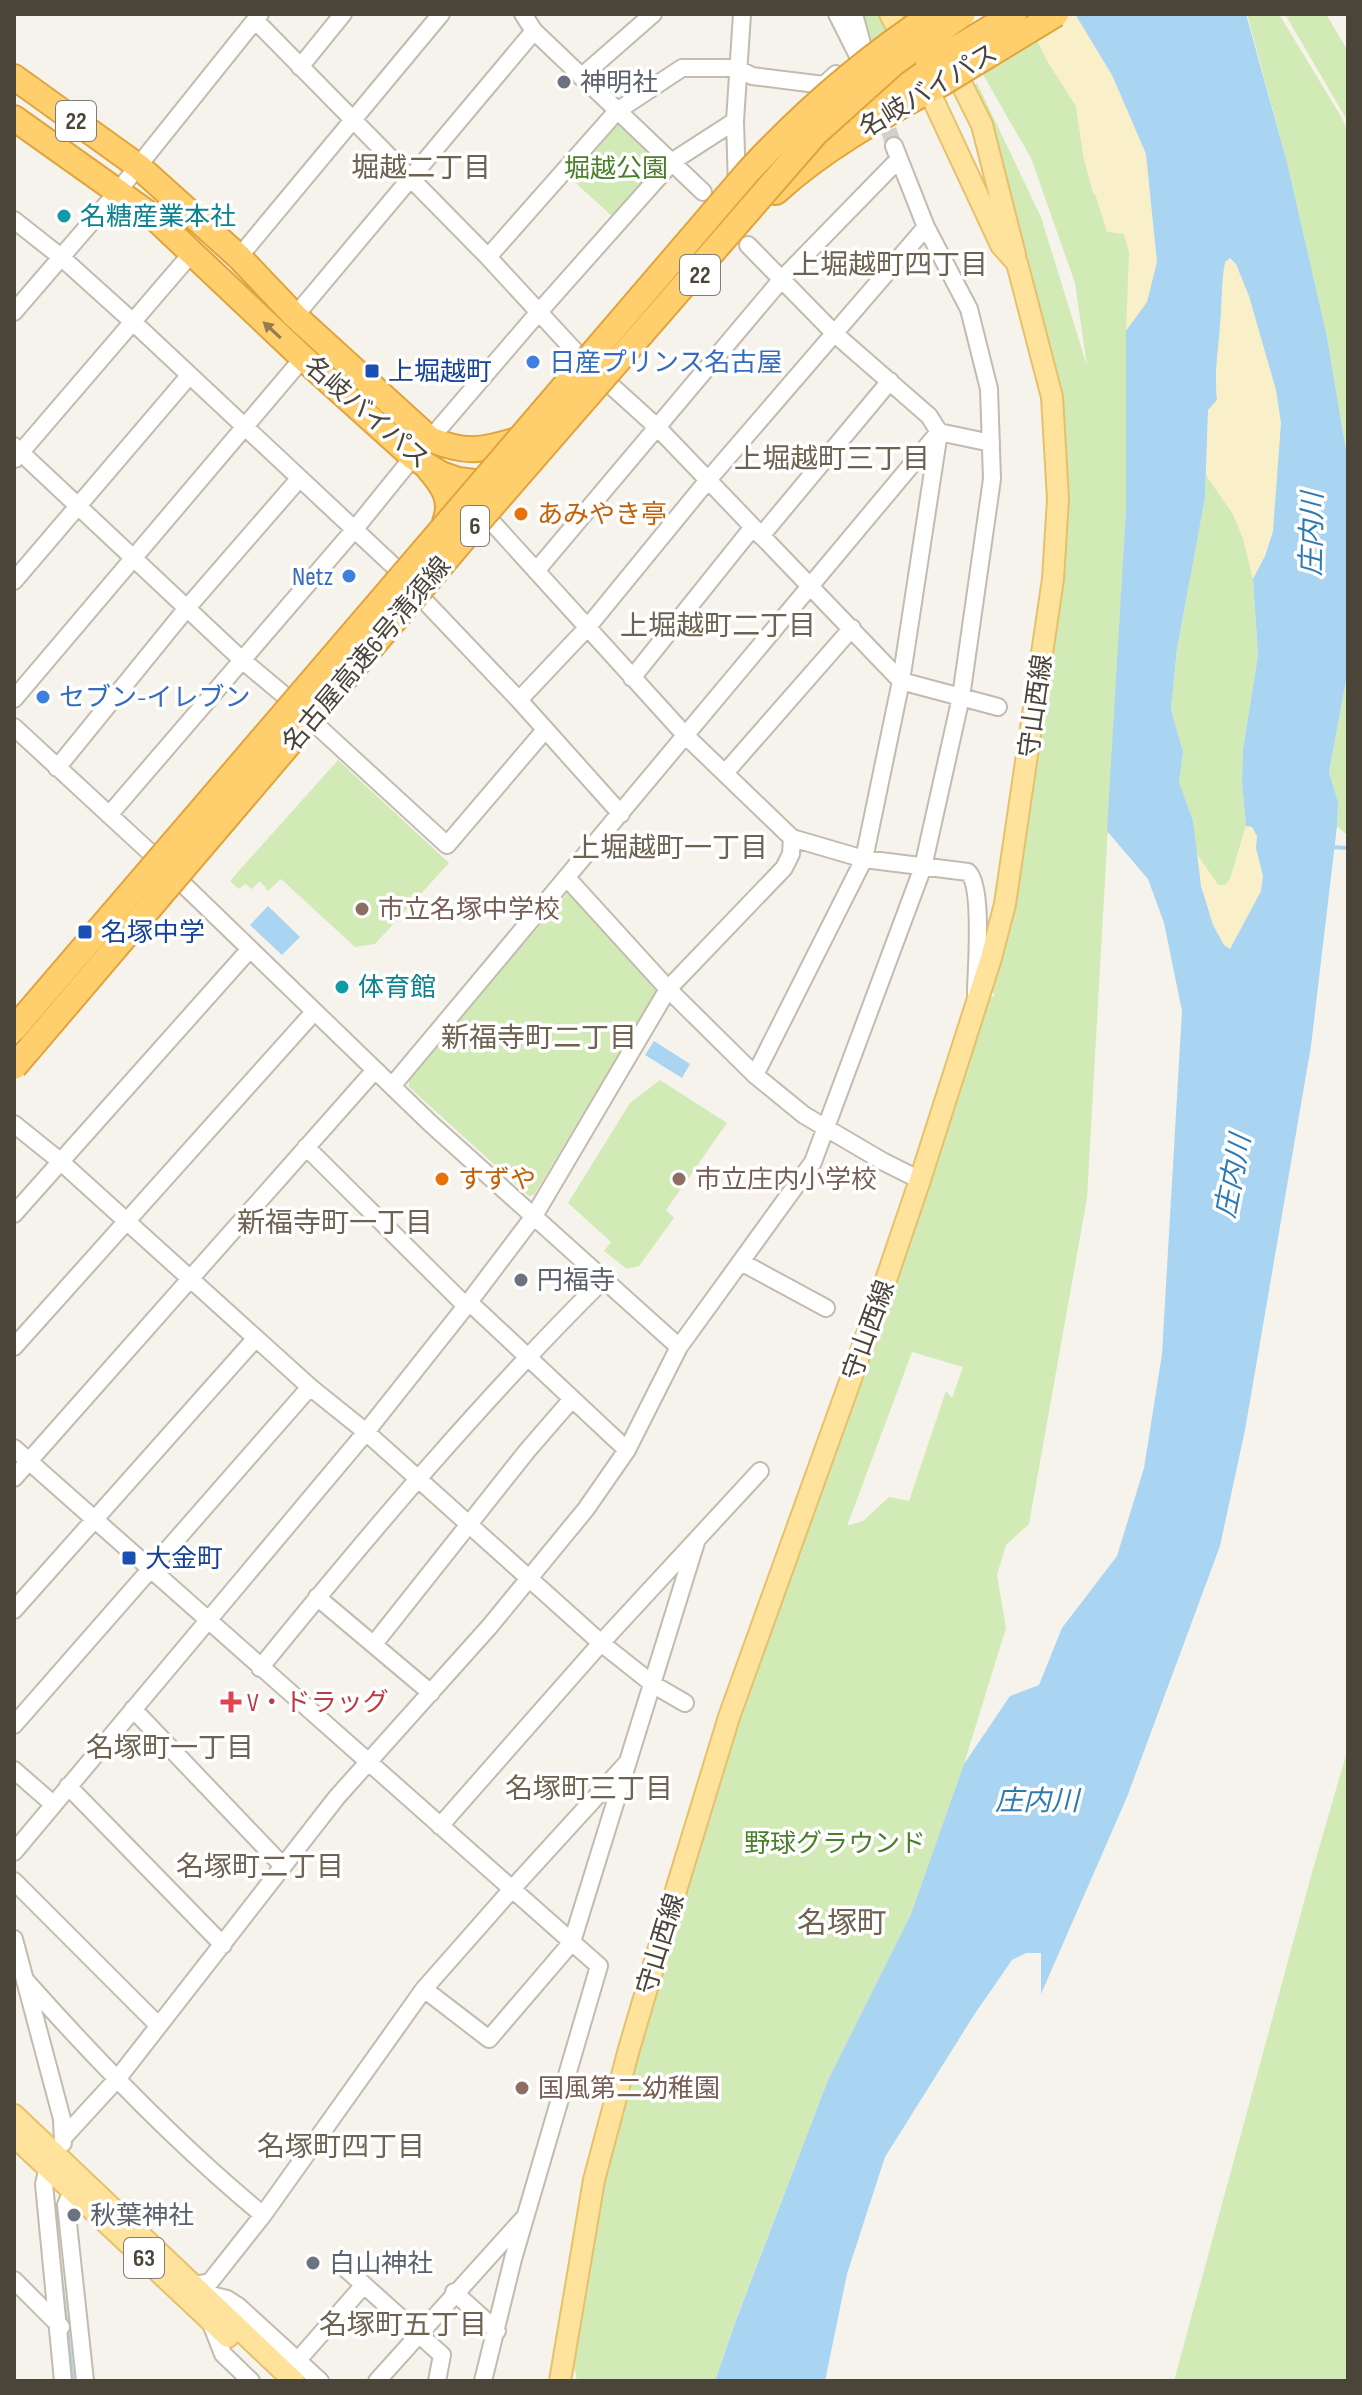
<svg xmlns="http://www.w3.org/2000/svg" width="1362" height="2395" viewBox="0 0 1362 2395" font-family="'Sofia Sans Condensed','Noto Sans JP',sans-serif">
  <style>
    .green { fill: #d2eab5; fill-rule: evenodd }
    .sand { fill: #f9efc9 }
    .water { fill: #a9d4f2; fill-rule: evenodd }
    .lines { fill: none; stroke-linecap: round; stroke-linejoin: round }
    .stream { stroke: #a9d4f2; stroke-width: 4 }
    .minor-tunnel { stroke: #d4d0c8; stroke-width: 16; stroke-dasharray: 16 8; stroke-linecap: butt }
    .minor-casing { stroke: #c2bbae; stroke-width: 20 }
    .major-casing { stroke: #e6c16a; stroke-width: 24 }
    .highway-casing { stroke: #e0a43c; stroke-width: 28 }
    .minor { stroke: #fff; stroke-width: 16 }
    .major { stroke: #ffe39c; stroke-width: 20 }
    .highway { stroke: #ffcf6e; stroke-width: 24 }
    .highway-bridge-casing { stroke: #e0a43c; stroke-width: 28; stroke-linecap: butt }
    .highway-bridge { stroke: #ffcf6e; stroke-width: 24 }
    .oneway { fill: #937c4e }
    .worship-dot { fill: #6b7280; stroke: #fff; stroke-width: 3 }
    .culture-dot { fill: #0f9aa8; stroke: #fff; stroke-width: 3 }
    .shop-dot { fill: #3f7fe0; stroke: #fff; stroke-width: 3 }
    .transit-dot { fill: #1a4fb4; stroke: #fff; stroke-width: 3 }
    .food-dot { fill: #e8710a; stroke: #fff; stroke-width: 3 }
    .education-dot { fill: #8d6e63; stroke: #fff; stroke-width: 3 }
    .health-dot { fill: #e0444e; stroke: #fff; stroke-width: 3 }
    .labels { text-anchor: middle; stroke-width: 7; stroke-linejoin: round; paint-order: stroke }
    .shield { fill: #fff; stroke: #817c74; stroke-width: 2 }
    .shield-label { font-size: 24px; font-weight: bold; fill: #4b4439 }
    .worship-label { font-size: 26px; fill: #5b616d; stroke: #fff; text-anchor: start }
    .street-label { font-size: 26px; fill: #4b4439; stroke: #fff }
    .park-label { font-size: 26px; fill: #4a7f2a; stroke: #fff }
    .culture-label { font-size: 26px; fill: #0d838f; stroke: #fff; text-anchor: start }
    .shop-label { font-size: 26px; fill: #366cbe; stroke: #fff; text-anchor: start }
    .transit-label { font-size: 26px; fill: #164399; stroke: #fff; text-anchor: start }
    .food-label { font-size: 26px; fill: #c56008; stroke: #fff; text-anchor: start }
    .education-label { font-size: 26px; fill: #785e54; stroke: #fff; text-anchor: start }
    .health-label { font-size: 26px; fill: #be3a42; stroke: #fff; text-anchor: start }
    .neighbourhood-label { font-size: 28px; fill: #6e6250; stroke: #fff }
    .water-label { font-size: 28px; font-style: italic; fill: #2e7ab2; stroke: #fff }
    .quarter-label { font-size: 30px; fill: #6e6250; stroke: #fff }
  </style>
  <rect width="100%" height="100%" fill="#f6f3ec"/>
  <path class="green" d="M 838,14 L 921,14 L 866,58 Z
    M 1247,14 L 1279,14 L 1342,118 L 1348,133 L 1348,462 L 1327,337 L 1288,166 Z
    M 1285,14 L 1326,14 L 1348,51 L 1348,122 Z
    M 1037,39 L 1046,59 L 1076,106 L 1084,159 L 1093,192 L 1124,233 L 1129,252 L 1126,508 L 1087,1198 L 1029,1524 L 1006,1545 L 997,1575 L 1006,1628 L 964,1764 L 911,1914 L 828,2080 L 736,2319 L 715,2381 L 577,2381 L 575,2369 L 564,2381 L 629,2049 L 976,1008 L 995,995 L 988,987 L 1005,932 L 1030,815 L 1056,639 L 1065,525 L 1061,417 L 970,87 L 977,83 L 1041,217 L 1087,366 L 1075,283 L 1031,158 L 981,71 ZM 912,1352 L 963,1367 L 952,1398 L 946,1391 L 909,1501 L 889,1497 L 863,1521 L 847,1526 Z
    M 622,117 L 663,160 L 613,217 L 569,177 Z
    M 1206,475 L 1233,514 L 1243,538 L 1253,579 L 1258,655 L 1243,749 L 1242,782 L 1246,826 L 1230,879 L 1225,885 L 1218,885 L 1196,853 L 1193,821 L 1179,782 L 1183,752 L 1171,709 L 1177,649 L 1205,498 Z
    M 1348,670 L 1348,835 L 1347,835 L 1337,826 L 1338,802 L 1329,772 Z
    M 338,760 L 449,863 L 375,944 L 355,947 L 281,879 L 268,891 L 260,881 L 252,889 L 245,884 L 239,889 L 230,881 Z
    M 572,888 L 661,984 L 534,1195 L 529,1196 L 409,1087 L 409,1078 Z
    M 660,1080 L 727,1123 L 666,1210 L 674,1218 L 639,1266 L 627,1269 L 604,1251 L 611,1242 L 568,1203 L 630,1103 Z
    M 1348,1748 L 1348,2381 L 1174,2381 L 1311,1876 Z"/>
  <path class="sand" d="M 1025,14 L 1075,14 L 1112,75 L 1146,154 L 1157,262 L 1147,302 L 1126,331 L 1129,252 L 1124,234 L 1107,232 L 1084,159 L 1076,106 L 1046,59 Z
    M 1230,258 C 1245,272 1250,300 1256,320 C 1263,343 1271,368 1276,392 C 1288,449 1282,528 1253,579 L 1243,538 L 1233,514 L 1206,475 L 1208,410 L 1217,400 L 1214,371 L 1219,337 L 1223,274 L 1225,262 Z
    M 1246,826 L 1252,827 L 1257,836 L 1256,848 L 1263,876 L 1261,890 L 1230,949 C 1210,937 1199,877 1196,853 L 1218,885 L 1225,885 L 1231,879 Z"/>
  <path class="water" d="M 1075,14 L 1246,14 L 1288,166 L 1327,337 L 1348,462 L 1348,670 L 1329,772 L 1338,802 L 1337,826 L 1311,1046 L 1245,1430 L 1220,1546 L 1127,1797 L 1041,1994 L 1041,1953 L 1026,1953 L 1012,1960 L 974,2015 L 885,2157 L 847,2274 L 825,2381 L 715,2381 L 736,2320 L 828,2080 L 911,1914 L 964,1764 L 1010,1696 L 1039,1685 L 1062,1628 L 1117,1556 L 1144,1468 L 1162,1354 L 1182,1011 L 1164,923 L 1148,879 L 1107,831 L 1126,508 L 1126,331 L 1147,302 L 1157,262 L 1146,154 L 1112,75 ZM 1230,258 L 1236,264 L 1249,296 L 1276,390 L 1281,423 L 1273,531 L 1265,556 L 1253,579 L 1258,655 L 1243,749 L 1242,782 L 1246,826 L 1252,827 L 1257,836 L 1256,848 L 1263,876 L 1261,891 L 1230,949 L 1224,945 L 1213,925 L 1201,886 L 1193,821 L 1179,782 L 1183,752 L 1171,709 L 1177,649 L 1205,498 L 1208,410 L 1217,400 C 1214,372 1218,353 1220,325 C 1222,304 1221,283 1225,262 Z
    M 268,906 L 300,937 L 282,955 L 250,925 Z
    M 654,1041 L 690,1064 L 682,1078 L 645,1055 Z"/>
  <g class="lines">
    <path class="stream" d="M 1330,847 L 1348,848
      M 60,2268 L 73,2381"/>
    <path class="minor-tunnel" d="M 881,107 L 894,146"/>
    <g class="minor-casing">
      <path id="minor" d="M 523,14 L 534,31 L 703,192
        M 837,14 L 859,58
        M 854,14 L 869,70
        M 255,20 L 488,257 L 584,361 L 658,428 L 901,681 L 998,707
        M 300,67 L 343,14
        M 581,77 L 653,14
        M 737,187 L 735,121 L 742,14
        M 14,220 L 61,257 L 133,322 L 401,573
        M 748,245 L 835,334 L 929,416 L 939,432 L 901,681 L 864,859 L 755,1075
        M 239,257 L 441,14
        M 488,257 L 617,111 L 682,68 L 737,68 L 752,76 L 824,85 L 836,74
        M 14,312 L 119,190 L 260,14
        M 295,316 L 534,31
        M 430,439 L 538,313 L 673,161 L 735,121
        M 14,446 L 242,660 L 291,701
        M 15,459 L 191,254
        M 761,536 L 890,381
        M 536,571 L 781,280 L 899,159
        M 14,581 L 189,376
        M 419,595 L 519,700 L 621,814
        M 632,678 L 753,527
        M 14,699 L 303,358
        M 519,700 L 587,628 L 708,480 L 926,227
        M 312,721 L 447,845 L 545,730
        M 14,727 L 156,858 L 430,1123 L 679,1347
        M 57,768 L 187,608 L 299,479
        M 725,773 L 852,628
        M 109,815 L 354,530 L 413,457
        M 792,838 L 864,859 L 968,872 C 984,887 976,970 976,994
        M 567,878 L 668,989 L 755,1075 L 804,1115 L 884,1162 L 920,1180
        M 392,1086 L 939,432 L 991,443
        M 14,1124 L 60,1161 L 310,1387 L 366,1432 L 601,1643 L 654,1685 L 685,1703
        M 306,1147 L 466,1306
        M 14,1214 L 250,949
        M 741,1262 L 826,1308
        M 469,1302 L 627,1450
        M 14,1347 L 314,1012
        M 14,1448 L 599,1966 L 513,2259 L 483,2381
        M 14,1478 L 375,1070
        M 317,1597 L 431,1693
        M 14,1610 L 256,1338
        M 374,1644 L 527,1451 L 572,1399
        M 260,1668 C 369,1534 481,1401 604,1279
        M 133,1709 L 282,1865
        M 14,1725 L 310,1387
        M 14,1770 L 53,1804
        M 68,1786 L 223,1945
        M 440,1826 L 601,1643 L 760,1471
        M 14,1852 L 366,1432 L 466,1306 L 534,1216 L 668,989 L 784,868 L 791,854 L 792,838 L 686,736 L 481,510
        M 14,1881 L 158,2025
        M 14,1939 L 62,2119 L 63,2143
        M 26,1981 C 99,2063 178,2145 263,2215
        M 424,1989 L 489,2039 L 572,1942 L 697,1539
        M 63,2138 L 118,2078 L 337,1797 L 490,1626 L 586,1509 L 627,1450 L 679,1347 L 813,1162 L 923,867 L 961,697 L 992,479 L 989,389 L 969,309 L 926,227 L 894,146
        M 48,2168 L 44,2184 L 63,2381
        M 72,2191 L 66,2205 L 85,2381
        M 344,2267 L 442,2355 L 437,2381
        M 14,2280 L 61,2327
        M 195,2285 L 210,2282 L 263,2215 L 424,1989 L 512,1889 L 626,1764
        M 454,2292 L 497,2331
        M 203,2293 L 227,2299 L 238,2306 L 320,2381
        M 210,2321 L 223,2354 L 251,2381
        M 298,2360 L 363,2286
        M 377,2381 L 523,2219"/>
    </g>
    <g class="major-casing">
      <path id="major" d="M 890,14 L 908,48
        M 951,63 L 982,125 L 1015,255
        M 14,2115 L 294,2381
        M 14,2136 L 228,2337
        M 560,2381 L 594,2180 L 629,2049 L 677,1887 L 729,1717 L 874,1315 L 920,1180 L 991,958 L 1005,904 L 1053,579 L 1058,499 L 1052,397 L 1017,263 L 1001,245 L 929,91"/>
    </g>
    <g class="highway-casing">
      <path id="highway" d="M 14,77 L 138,166 L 239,257 L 295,316 L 430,439 C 465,454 482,451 517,440
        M 851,110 L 928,65
        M 14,118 L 156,219 L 303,358 L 413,457 L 441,474 L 458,480 L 481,483 L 498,481
        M 776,192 C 825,147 883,116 941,84
        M 428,468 C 442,484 454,500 445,522"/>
    </g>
    <use href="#minor" class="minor"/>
    <use href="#major" class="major"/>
    <use href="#highway" class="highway"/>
    <g class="highway-bridge-casing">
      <path id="highway-bridge" d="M 928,65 L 1014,14
        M 941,84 L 1056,14
        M 14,1029 L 747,173 C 803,112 863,60 933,14
        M 14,1067 L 479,521 L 816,133 L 894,63 L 963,14"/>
    </g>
    <use href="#highway-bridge" class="highway-bridge"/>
  </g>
  <defs><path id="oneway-solid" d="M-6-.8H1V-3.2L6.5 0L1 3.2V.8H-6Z" transform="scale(2)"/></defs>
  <use class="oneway" href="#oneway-solid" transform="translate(272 330) rotate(-137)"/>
  <g class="worship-dot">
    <circle cx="564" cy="82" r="8"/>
    <circle cx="521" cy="1280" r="8"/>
    <circle cx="74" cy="2215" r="8"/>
    <circle cx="313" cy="2263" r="8"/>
  </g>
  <g class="culture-dot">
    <circle cx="64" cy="216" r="8"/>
    <circle cx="342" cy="987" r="8"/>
  </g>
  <g class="shop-dot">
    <circle cx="533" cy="362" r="8"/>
    <circle cx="349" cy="576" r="8"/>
    <circle cx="43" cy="697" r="8"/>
  </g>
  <g class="transit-dot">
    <rect x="364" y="363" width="16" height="16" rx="4"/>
    <rect x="77" y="924" width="16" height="16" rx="4"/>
    <rect x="121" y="1550" width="16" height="16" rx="4"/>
  </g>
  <g class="food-dot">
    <circle cx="521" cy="514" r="8"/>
    <circle cx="442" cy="1179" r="8"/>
  </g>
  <g class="education-dot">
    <circle cx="362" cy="909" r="8"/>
    <circle cx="679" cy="1179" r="8"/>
    <circle cx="522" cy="2088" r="8"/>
  </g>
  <path class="health-dot" d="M227 1690h8v8h8v8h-8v8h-8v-8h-8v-8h8z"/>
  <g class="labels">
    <g class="shield">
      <rect x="56" y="101" width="40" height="40" rx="6"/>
      <rect x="680" y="255" width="40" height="40" rx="6"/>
      <rect x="461" y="506" width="28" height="40" rx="6"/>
      <rect x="124" y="2238" width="40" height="40" rx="6"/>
    </g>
    <g class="shield-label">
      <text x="76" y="129">22</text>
      <text x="700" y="283">22</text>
      <text x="475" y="534">6</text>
      <text x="144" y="2266">63</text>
    </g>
    <g class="worship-label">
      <text x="580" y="91">神明社</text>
      <text x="537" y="1289">円福寺</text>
      <text x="90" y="2224">秋葉神社</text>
      <text x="329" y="2272">白山神社</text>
    </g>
    <g class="street-label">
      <text transform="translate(928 90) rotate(-31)" y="9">名岐バイパス</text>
      <text transform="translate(367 412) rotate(41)" y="9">名岐バイパス</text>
      <text transform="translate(366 654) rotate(-50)" y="9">名古屋高速6号清須線</text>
      <text transform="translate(1035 706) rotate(-82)" y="9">守山西線</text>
      <text transform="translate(868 1330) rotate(-70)" y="9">守山西線</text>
      <text transform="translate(660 1944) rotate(-73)" y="9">守山西線</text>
    </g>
    <g class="park-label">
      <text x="616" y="177">堀越公園</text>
      <text x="835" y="1852">野球グラウンド</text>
    </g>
    <g class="culture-label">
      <text x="80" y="225">名糖産業本社</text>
      <text x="358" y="996">体育館</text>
    </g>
    <g class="shop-label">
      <text x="549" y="371">日産プリンス名古屋</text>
      <text x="333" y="585" text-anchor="end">Netz</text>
      <text x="59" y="706">セブン-イレブン</text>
    </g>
    <g class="transit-label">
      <text x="388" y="380">上堀越町</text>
      <text x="101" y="941">名塚中学</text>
      <text x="145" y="1567">大金町</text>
    </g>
    <g class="food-label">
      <text x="537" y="523">あみやき亭</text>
      <text x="458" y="1188">すずや</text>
    </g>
    <g class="education-label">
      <text x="378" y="918">市立名塚中学校</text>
      <text x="695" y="1188">市立庄内小学校</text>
      <text x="538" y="2097">国風第二幼稚園</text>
    </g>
    <g class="health-label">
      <text x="247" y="1711">V・ドラッグ</text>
    </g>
    <g class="neighbourhood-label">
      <text x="421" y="177">堀越二丁目</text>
      <text x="890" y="274">上堀越町四丁目</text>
      <text x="832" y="468">上堀越町三丁目</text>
      <text x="718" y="635">上堀越町二丁目</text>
      <text x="670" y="857">上堀越町一丁目</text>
      <text x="539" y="1047">新福寺町二丁目</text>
      <text x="335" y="1232">新福寺町一丁目</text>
      <text x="170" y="1757">名塚町一丁目</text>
      <text x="589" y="1798">名塚町三丁目</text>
      <text x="260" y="1876">名塚町二丁目</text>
      <text x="341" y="2156">名塚町四丁目</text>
      <text x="403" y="2334">名塚町五丁目</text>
    </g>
    <g class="water-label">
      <text transform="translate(1311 534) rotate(-89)" y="10">庄内川</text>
      <text transform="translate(1232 1176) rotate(-79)" y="10">庄内川</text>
      <text x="1037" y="1810">庄内川</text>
    </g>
    <g class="quarter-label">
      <text x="842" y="1933">名塚町</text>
    </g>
  </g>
  <rect width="1362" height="2395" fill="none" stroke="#4b4439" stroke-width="32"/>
</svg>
